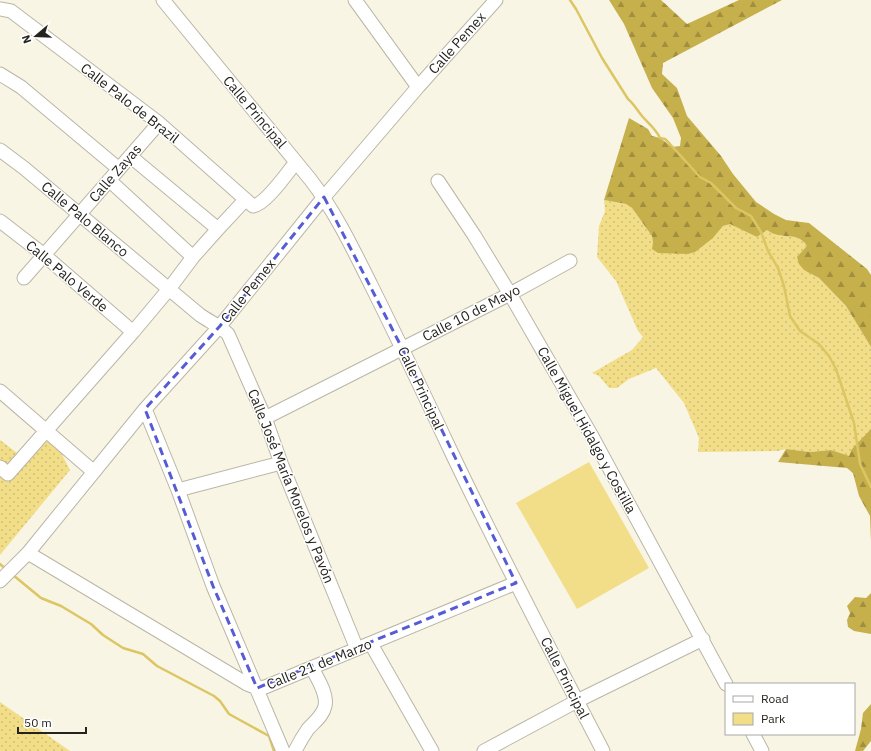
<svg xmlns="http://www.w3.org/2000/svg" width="871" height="751" viewBox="0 0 871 751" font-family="'IBM Plex Sans',sans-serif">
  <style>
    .grass { fill: url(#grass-dots) }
    .forest { fill: url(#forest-firs) }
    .green { fill: #f2de88 }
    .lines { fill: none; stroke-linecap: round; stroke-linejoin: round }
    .stream { stroke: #dcc663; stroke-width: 2.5 }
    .minor-casing { stroke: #bab6a6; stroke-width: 15 }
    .minor { stroke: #fff; stroke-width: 13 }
    .marked { fill: none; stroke: #565cd3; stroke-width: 3; stroke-dasharray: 8 5; stroke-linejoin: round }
    .labels { text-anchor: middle; stroke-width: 3; stroke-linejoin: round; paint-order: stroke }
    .street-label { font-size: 14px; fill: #25231d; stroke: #fff }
  </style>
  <defs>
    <pattern id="grass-dots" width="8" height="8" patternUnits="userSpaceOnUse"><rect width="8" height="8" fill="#f2de88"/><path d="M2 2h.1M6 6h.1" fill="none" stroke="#cfbe75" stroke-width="1.8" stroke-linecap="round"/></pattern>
    <pattern id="forest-firs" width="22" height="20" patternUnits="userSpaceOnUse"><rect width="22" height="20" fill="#c6b04c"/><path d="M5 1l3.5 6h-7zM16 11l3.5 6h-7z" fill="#a18f3f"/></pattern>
  </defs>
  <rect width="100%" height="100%" fill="#f9f5e4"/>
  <path class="grass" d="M 604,200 L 626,204 L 632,208 L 652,236 L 653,243 L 713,238 L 723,226 L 730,223 L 757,237 L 767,230 C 781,241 796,230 807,246 L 805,270 L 819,278 L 846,306 L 871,347 L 871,429 L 849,457 L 831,450 L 810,452 L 786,449 L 778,451 L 698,452 L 699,438 L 684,403 L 656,368 L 629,379 L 617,388 L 609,388 L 599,376 L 592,373 L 632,350 L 643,337 L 638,331 L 616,281 L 597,257 L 599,226 L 605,211 Z
    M 53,437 L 70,470 L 0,555 L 0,440 L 25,459 Z
    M 0,702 L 70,751 L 0,751 Z"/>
  <path class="forest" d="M 609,0 L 661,0 L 687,24 L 739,0 L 782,0 L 663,63 L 662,74 L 677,88 L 687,116 L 721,156 L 733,174 L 756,202 L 774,214 L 786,220 L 809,223 L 867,269 L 871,275 L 871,347 L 846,306 L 819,278 L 804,270 L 799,264 L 797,257 L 807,246 C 797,230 781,241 767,230 L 757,237 L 730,224 L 723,226 L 713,238 L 695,252 L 688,254 L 658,253 L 652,249 L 653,243 L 652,236 L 632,208 L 626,204 L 604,200 L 629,118 L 648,129 L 652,136 L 660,138 L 672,147 L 680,146 L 681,138 L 673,118 L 652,88 L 624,24 Z
    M 871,429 L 871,542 L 870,516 L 859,496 L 853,473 L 847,468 L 778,462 L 786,449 L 810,452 L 831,450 L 849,456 L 852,449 Z
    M 871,593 L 871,634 L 854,631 L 848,627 L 847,620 L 850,613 L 847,606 L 855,597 L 866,598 Z
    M 871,704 L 871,741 L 863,751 L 855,751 L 861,729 L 863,713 Z"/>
  <path class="green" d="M 589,462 L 649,568 L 577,609 L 516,503 Z"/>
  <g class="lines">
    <path class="stream" d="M 570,0 L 576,9 L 602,58 L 628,99 C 634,104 637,110 642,116 C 649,124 656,129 660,138 L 665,139 L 669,143 L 700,177 L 711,183 L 736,208 L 751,216 L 761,232 L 768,251 L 778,268 L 784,286 L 790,316 L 800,331 L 819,344 L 829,356 L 836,369 L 854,423 L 860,464 L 871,487
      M 0,564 L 6,569
      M 13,575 L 41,598 L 61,606 L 91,624 L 103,635 L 123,648 L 143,654 L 157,666 L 214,696 L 220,701 L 229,714 L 269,736 L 274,751"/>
    <g class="minor-casing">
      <path id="minor" d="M 163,0 L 310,179 C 335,211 353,249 371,285 C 397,337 422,390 447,443 C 496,547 550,649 603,751
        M 355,0 L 418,87
        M 0,9 L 11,11 L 159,123 L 253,206 C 266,204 287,173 296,162
        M 0,74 L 21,87 L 119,169
        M 0,150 L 24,168 L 200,315 C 210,322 219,325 228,334 L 265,418 L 281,463 L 357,649
        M 130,156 L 218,229
        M 109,180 L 193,257
        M 438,181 L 474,235 L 510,294 L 593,438 L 726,684
        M 0,221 L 44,255 L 133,332
        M 24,278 L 159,123
        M 0,391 L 94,472
        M 145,409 L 178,490 L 213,586 L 283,751
        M 265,418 L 510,294 L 570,261
        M 0,467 L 8,474 L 133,332 L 169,289 L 193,257 L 218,229 L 245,200
        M 178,490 L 281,463
        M 28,553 L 247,684 L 257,688 L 265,687 L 516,583
        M 0,581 L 28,553 L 145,409 L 220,326 L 324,197 L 418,87 L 496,0
        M 371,644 L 432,751
        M 753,734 L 762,751
        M 295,751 C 299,743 303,736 308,729 C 314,722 323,716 325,706 C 328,694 317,678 312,668
        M 484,751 L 577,701 L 703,639"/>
    </g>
    <use href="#minor" class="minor"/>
  </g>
  <path class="marked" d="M 324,197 L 402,348 L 516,583 L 257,688 L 213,586 L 145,409 L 220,326 Z"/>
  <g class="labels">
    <g class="street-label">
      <text transform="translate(457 43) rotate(-48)" y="5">Calle Pemex</text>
      <text transform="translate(130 103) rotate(38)" y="5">Calle Palo de Brazil</text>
      <text transform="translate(255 112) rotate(50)" y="5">Calle Principal</text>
      <text transform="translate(115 173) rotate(-49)" y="5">Calle Zayas</text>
      <text transform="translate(85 219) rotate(40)" y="5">Calle Palo Blanco</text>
      <text transform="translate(67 276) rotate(40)" y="5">Calle Palo Verde</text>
      <text transform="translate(248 291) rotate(-51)" y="5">Calle Pemex</text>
      <text transform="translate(471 313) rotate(-27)" y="5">Calle 10 de Mayo</text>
      <text transform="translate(421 388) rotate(65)" y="5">Calle Principal</text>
      <text transform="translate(587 430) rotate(61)" y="5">Calle Miguel Hidalgo y Costilla</text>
      <text transform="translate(291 486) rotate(68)" y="5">Calle José María Morelos y Pavón</text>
      <text transform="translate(319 664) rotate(-22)" y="5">Calle 21 de Marzo</text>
      <text transform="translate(565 678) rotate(63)" y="5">Calle Principal</text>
    </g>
  </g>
  <rect x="725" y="683" width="130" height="52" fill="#ffffff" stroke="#a8a7a5"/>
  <rect x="733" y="696" width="20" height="6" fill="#ffffff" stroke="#a8a7a5"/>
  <text x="761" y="703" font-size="12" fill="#25231d">Road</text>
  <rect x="733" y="713" width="20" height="12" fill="#f2de88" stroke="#a8a7a5"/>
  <text x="761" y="723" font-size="12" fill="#25231d">Park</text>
  <g transform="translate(36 36) rotate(251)" stroke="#ffffff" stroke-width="3" paint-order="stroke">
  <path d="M0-3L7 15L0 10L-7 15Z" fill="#25231d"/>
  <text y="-6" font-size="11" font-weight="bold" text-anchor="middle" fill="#25231d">N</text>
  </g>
  <path d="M18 727v6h68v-6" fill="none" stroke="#25231d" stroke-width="2"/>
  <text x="24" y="727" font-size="12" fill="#25231d" stroke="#ffffff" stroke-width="3" paint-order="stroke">50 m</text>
</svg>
